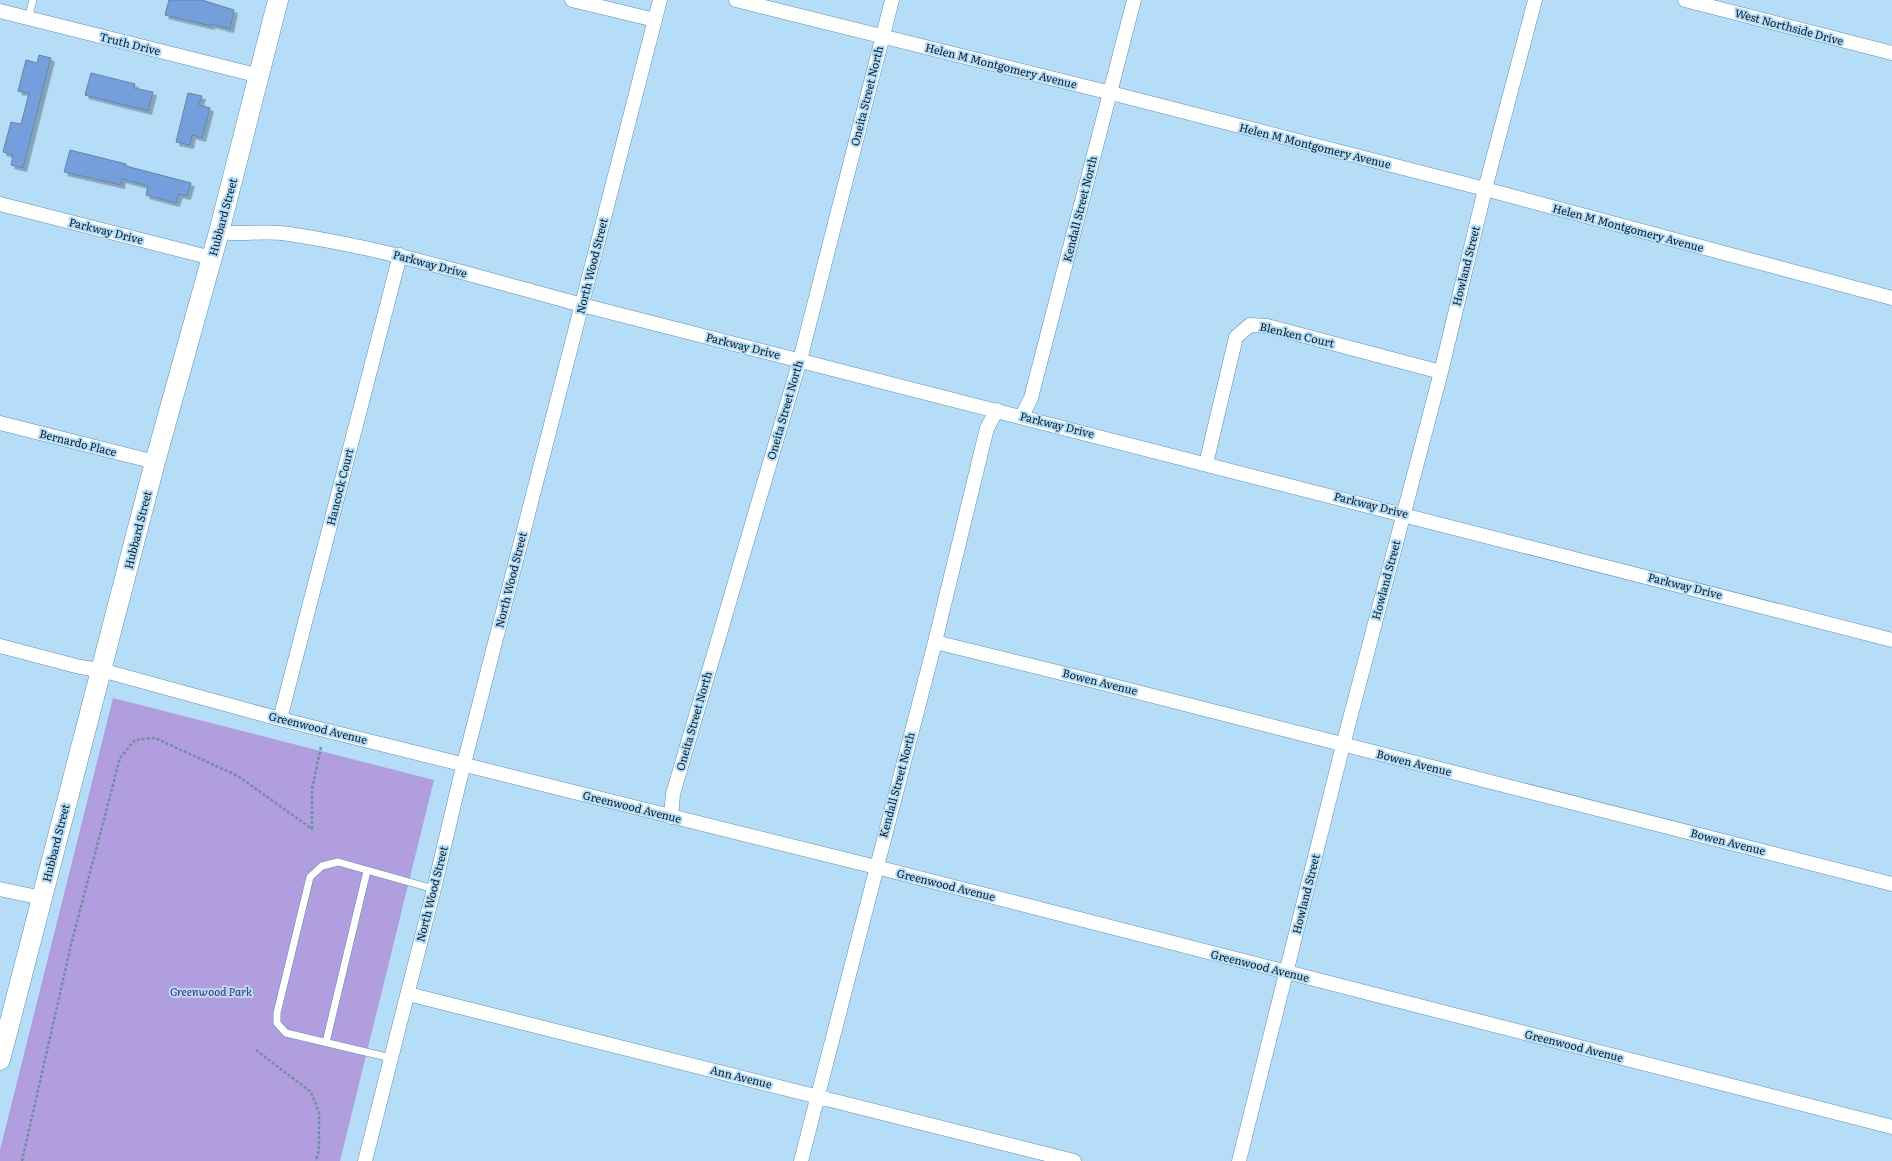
<svg xmlns="http://www.w3.org/2000/svg" width="1892" height="1161" viewBox="0 0 1892 1161" font-family="Literata,serif">
  <style>
    .green { fill: #b19edf }
    .building { fill: #759fdc; stroke: #6581a9; filter: url(#shadow) }
    .lines { fill: none; stroke-linecap: round; stroke-linejoin: round }
    .lane-casing { stroke: #5f8fae; stroke-width: 8 }
    .street-casing { stroke: #5f8fae; stroke-width: 15 }
    .secondary-casing { stroke: #5f8fae; stroke-width: 21 }
    .path { stroke: #6f8ea3; stroke-width: 2.5; stroke-dasharray: 3 2; stroke-linecap: butt }
    .lane { stroke: #fff; stroke-width: 7 }
    .street { stroke: #fff; stroke-width: 14 }
    .secondary { stroke: #fff; stroke-width: 20 }
    .labels { text-anchor: middle; stroke-width: 4; stroke-linejoin: round; paint-order: stroke }
    .street-label { font-size: 11px; fill: #081b27; stroke: #b6ddf8 }
    .park-label { font-size: 11px; font-style: italic; fill: #401f6f; stroke: #b6ddf8 }
  </style>
  <defs>
    <filter id="shadow"><feDropShadow dx="3.5" dy="3.5" stdDeviation="0" flood-color="#0004"/></filter>
  </defs>
  <rect width="100%" height="100%" fill="#b6ddf8"/>
  <path class="green" d="M 113,698 L 434,780 L 340,1161 L 0,1161 L 0,1150 Z"/>
  <path class="building" d="M 169,0 L 202,0 L 234,10 L 230,29 L 211,24 L 211,26 L 165,15 Z
    M 39,55 L 51,58 L 23,168 L 11,165 L 13,155 L 3,152 L 11,122 L 21,124 L 26,105 L 29,93 L 18,91 L 26,60 L 37,63 Z
    M 91,73 L 135,84 L 134,88 L 153,92 L 148,111 L 85,95 Z
    M 188,93 L 202,96 L 199,105 L 210,108 L 202,138 L 192,135 L 190,145 L 176,142 Z
    M 70,150 L 126,164 L 126,166 L 191,183 L 187,196 L 179,194 L 176,203 L 146,195 L 148,186 L 122,179 L 121,185 L 64,172 Z"/>
  <g class="lines">
    <g class="lane-casing">
      <path id="lane" d="M 28,18 L 33,0
        M 326,1042 L 367,871
        M 391,1058 L 286,1033 L 277,1023 L 277,1013 L 310,877 L 322,866 L 338,862 L 434,889"/>
    </g>
    <g class="street-casing">
      <path id="street" d="M 572,0 L 655,20
        M 736,0 L 1111,93 L 1485,189 L 1892,298
        M 1685,0 L 1892,53
        M 0,11 L 260,76
        M 0,204 L 212,258
        M 219,232 C 242,235 266,230 289,234 C 389,249 485,279 582,305 L 1892,640
        M 1022,416 L 1031,398 L 1134,0
        M 0,423 L 155,462
        M 1206,464 L 1236,337 L 1250,325 L 1267,326 L 1441,372
        M 935,642 L 1106,684 L 1892,884
        M 0,646 L 80,667 L 101,670 L 280,719 L 876,867 L 1892,1127
        M 280,719 L 400,255
        M 671,817 L 673,794 L 800,360 L 892,0
        M 0,889 L 42,898
        M 408,994 L 1074,1161
        M 365,1161 L 434,889 L 459,783 L 660,0
        M 801,1161 L 935,642 L 987,428 L 997,410
        M 1239,1161 L 1343,745 L 1441,372 L 1485,189 L 1535,0"/>
    </g>
    <g class="secondary-casing">
      <path id="secondary" d="M 0,1060 L 155,462 L 219,232 L 278,0"/>
    </g>
    <path class="path" d="M 312,829 L 312,789 L 321,747
      M 256,1050 L 311,1092 L 319,1112 L 319,1150 L 316,1161
      M 22,1161 L 71,945 L 120,758 L 135,740 L 155,738 L 238,776 L 312,829"/>
    <use href="#lane" class="lane"/>
    <use href="#street" class="street"/>
    <use href="#secondary" class="secondary"/>
  </g>
  <g class="labels">
    <g class="street-label">
      <text transform="translate(1789 27) rotate(15)" y="4">West Northside Drive</text>
      <text transform="translate(130 44) rotate(14)" y="4">Truth Drive</text>
      <text transform="translate(1001 66) rotate(14)" y="4">Helen M Montgomery Avenue</text>
      <text transform="translate(867 96) rotate(-76)" y="4">Oneita Street North</text>
      <text transform="translate(1315 146) rotate(14)" y="4">Helen M Montgomery Avenue</text>
      <text transform="translate(1080 209) rotate(-76)" y="4">Kendall Street North</text>
      <text transform="translate(223 217) rotate(-75)" y="4">Hubbard Street</text>
      <text transform="translate(1628 228) rotate(15)" y="4">Helen M Montgomery Avenue</text>
      <text transform="translate(106 231) rotate(14)" y="4">Parkway Drive</text>
      <text transform="translate(430 264) rotate(15)" y="4">Parkway Drive</text>
      <text transform="translate(592 266) rotate(-76)" y="4">North Wood Street</text>
      <text transform="translate(1466 266) rotate(-76)" y="4">Howland Street</text>
      <text transform="translate(1297 335) rotate(13)" y="4">Blenken Court</text>
      <text transform="translate(743 346) rotate(14)" y="4">Parkway Drive</text>
      <text transform="translate(785 410) rotate(-74)" y="4">Oneita Street North</text>
      <text transform="translate(1057 425) rotate(14)" y="4">Parkway Drive</text>
      <text transform="translate(78 443) rotate(14)" y="4">Bernardo Place</text>
      <text transform="translate(340 487) rotate(-76)" y="4">Hancock Court</text>
      <text transform="translate(1371 505) rotate(14)" y="4">Parkway Drive</text>
      <text transform="translate(138 530) rotate(-76)" y="4">Hubbard Street</text>
      <text transform="translate(511 580) rotate(-76)" y="4">North Wood Street</text>
      <text transform="translate(1386 580) rotate(-75)" y="4">Howland Street</text>
      <text transform="translate(1685 586) rotate(14)" y="4">Parkway Drive</text>
      <text transform="translate(1100 682) rotate(14)" y="4">Bowen Avenue</text>
      <text transform="translate(694 721) rotate(-74)" y="4">Oneita Street North</text>
      <text transform="translate(318 728) rotate(14)" y="4">Greenwood Avenue</text>
      <text transform="translate(1414 763) rotate(14)" y="4">Bowen Avenue</text>
      <text transform="translate(897 785) rotate(-75)" y="4">Kendall Street North</text>
      <text transform="translate(632 807) rotate(14)" y="4">Greenwood Avenue</text>
      <text transform="translate(1728 842) rotate(14)" y="4">Bowen Avenue</text>
      <text transform="translate(56 843) rotate(-76)" y="4">Hubbard Street</text>
      <text transform="translate(946 885) rotate(14)" y="4">Greenwood Avenue</text>
      <text transform="translate(432 894) rotate(-76)" y="4">North Wood Street</text>
      <text transform="translate(1306 894) rotate(-76)" y="4">Howland Street</text>
      <text transform="translate(1260 966) rotate(14)" y="4">Greenwood Avenue</text>
      <text transform="translate(1574 1046) rotate(14)" y="4">Greenwood Avenue</text>
      <text transform="translate(741 1077) rotate(14)" y="4">Ann Avenue</text>
    </g>
    <g class="park-label">
      <text x="211" y="996">Greenwood Park</text>
    </g>
  </g>
</svg>
